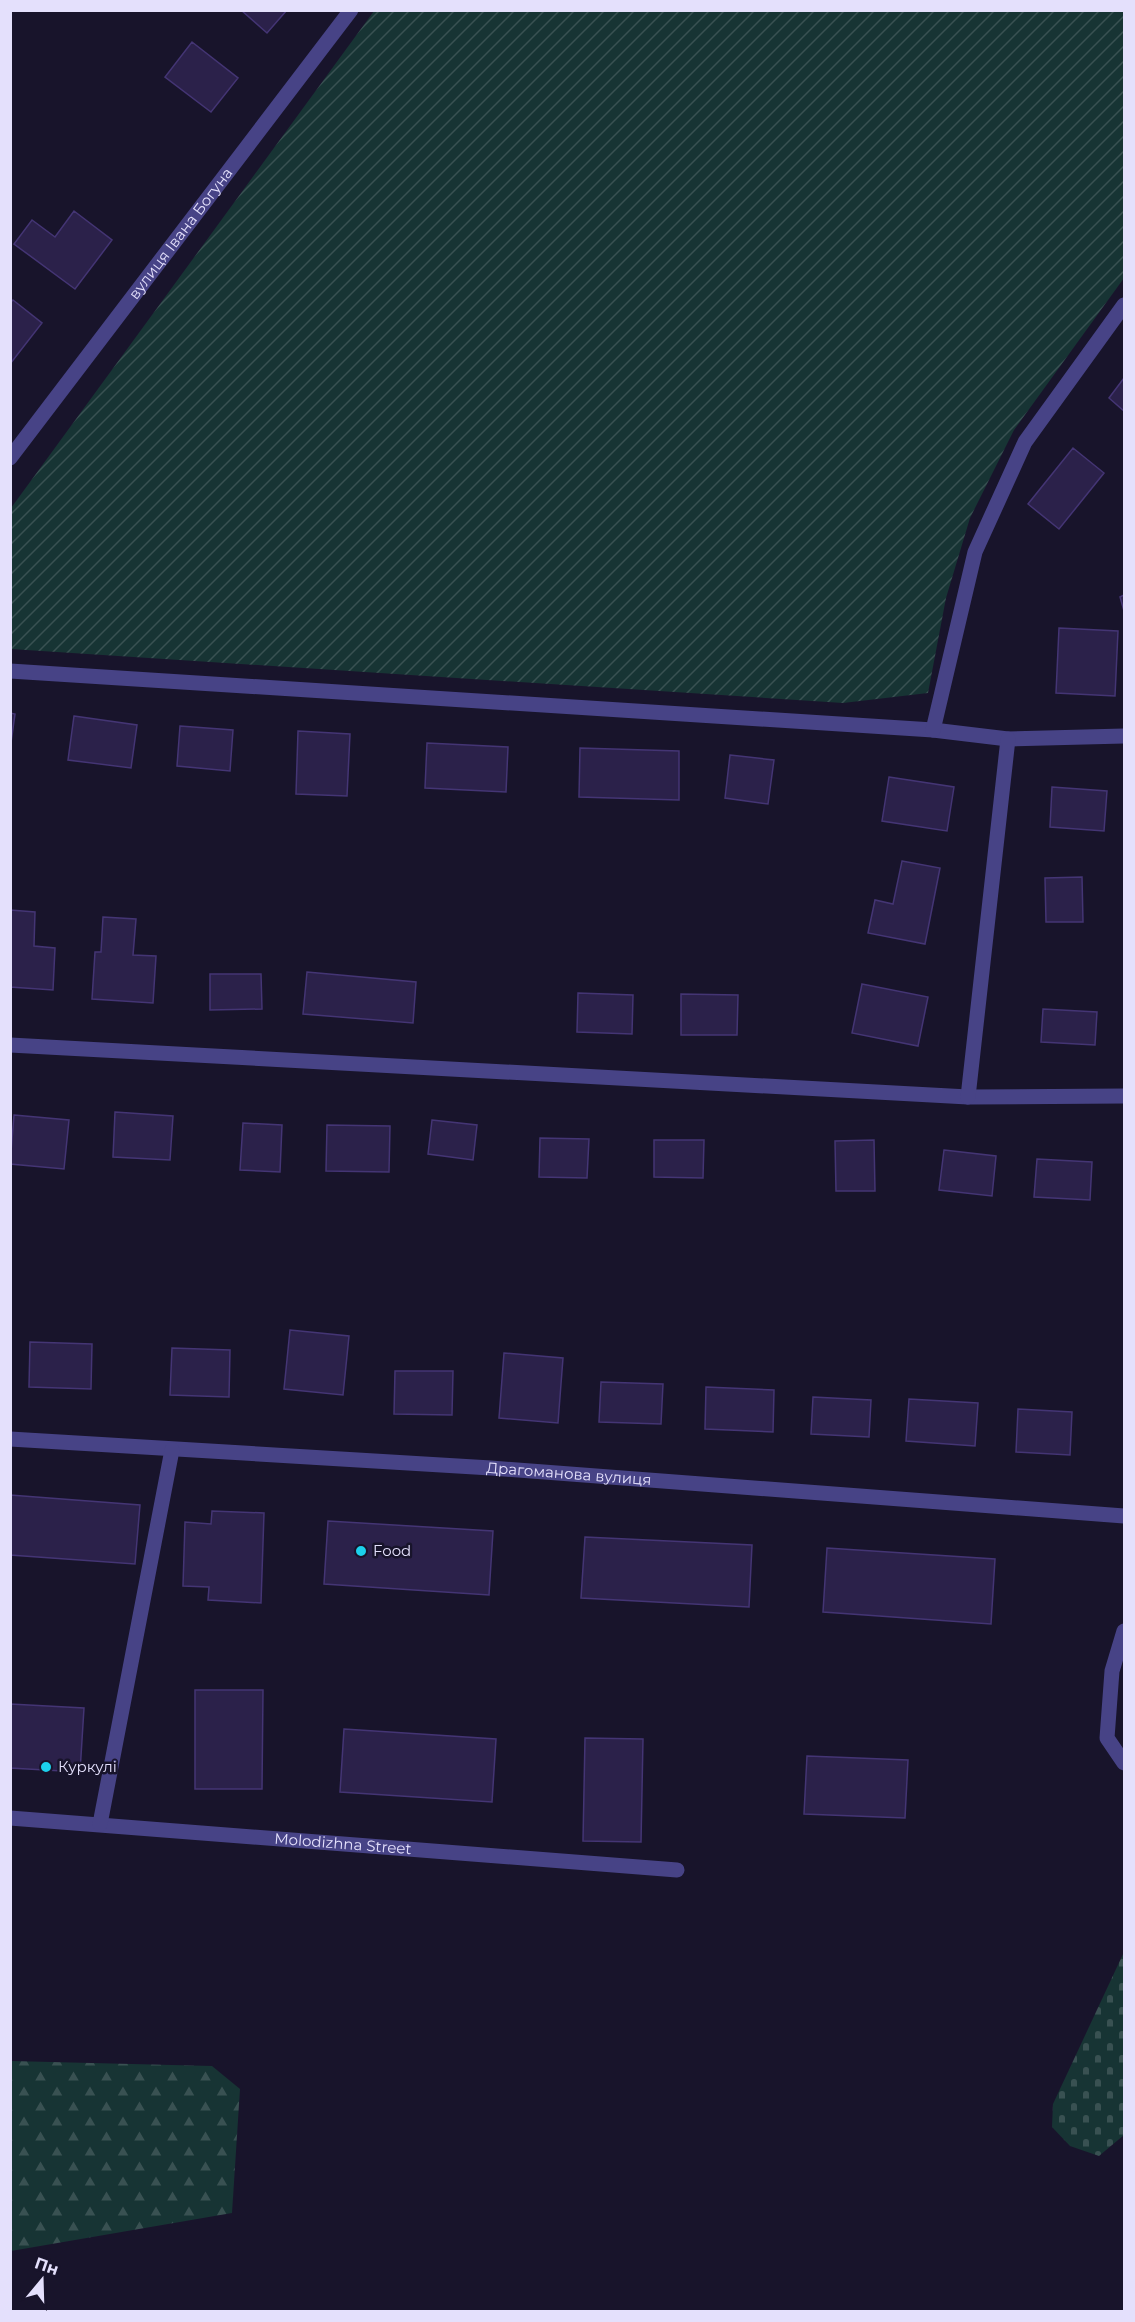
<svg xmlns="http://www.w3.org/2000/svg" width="1135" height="2322" viewBox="0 0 1135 2322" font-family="Montserrat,sans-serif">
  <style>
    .forest { fill: url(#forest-firs) }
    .cemetery { fill: url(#cemetery-stones) }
    .garden { fill: url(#garden-furrows) }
    .building { fill: #2b214a; stroke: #443574; stroke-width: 1.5 }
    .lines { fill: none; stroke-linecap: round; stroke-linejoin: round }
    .minor { stroke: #474386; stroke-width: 15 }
    .poi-dot { fill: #1cd1ec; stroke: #18142b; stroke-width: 2 }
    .labels { text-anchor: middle; stroke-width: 5; stroke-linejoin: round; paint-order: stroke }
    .street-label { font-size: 15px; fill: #e4e0fc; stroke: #18142b }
    .poi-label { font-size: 15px; fill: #e4e0fc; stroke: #18142b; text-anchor: start }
  </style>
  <defs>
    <pattern id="forest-firs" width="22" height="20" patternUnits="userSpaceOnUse" patternTransform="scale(1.5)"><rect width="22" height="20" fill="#173434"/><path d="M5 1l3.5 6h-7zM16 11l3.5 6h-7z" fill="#395152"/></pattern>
    <pattern id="cemetery-stones" width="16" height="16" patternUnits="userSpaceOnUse" patternTransform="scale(1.5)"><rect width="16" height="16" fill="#173434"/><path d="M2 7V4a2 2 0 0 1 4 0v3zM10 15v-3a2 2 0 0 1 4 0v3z" fill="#395152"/></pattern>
    <pattern id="garden-furrows" width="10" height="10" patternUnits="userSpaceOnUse" patternTransform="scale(1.5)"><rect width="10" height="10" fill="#173434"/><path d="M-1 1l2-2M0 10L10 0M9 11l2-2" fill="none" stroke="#395152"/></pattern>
  </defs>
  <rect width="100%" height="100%" fill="#18142b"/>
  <path class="forest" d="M 11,2061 L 212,2066 L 240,2089 L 232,2213 L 11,2251 Z"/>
  <path class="cemetery" d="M 1124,1952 L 1124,2135 L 1099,2156 L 1070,2146 L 1052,2127 L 1053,2104 Z"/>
  <path class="garden" d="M 374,11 L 1124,11 L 1124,278 L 1014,430 L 970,518 L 946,598 L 928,693 L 843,703 L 11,649 L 11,508 Z"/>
  <path class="building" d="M 241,10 L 287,10 L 267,33 Z
    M 192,42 L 238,78 L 211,112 L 165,77 Z
    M 74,211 L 112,240 L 75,289 L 14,244 L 32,220 L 55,237 Z
    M 13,300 L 42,323 L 10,364 L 10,303 Z
    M 1124,378 L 1124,411 L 1109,398 Z
    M 1073,448 L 1104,473 L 1059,529 L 1028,504 Z
    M 1124,595 L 1124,611 L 1120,597 Z
    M 1059,628 L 1118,631 L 1115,696 L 1056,693 Z
    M 10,713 L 15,714 L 10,750 Z
    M 74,716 L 137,725 L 131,768 L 68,760 Z
    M 180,726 L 233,730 L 230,771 L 177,766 Z
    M 298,731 L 350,734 L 347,796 L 296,794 Z
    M 427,743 L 508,747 L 506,792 L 425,788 Z
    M 580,748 L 679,751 L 679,800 L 579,797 Z
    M 730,755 L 774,760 L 768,804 L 725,798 Z
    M 889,777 L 954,787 L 947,831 L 882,821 Z
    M 1052,787 L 1107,791 L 1104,831 L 1050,827 Z
    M 902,861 L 940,868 L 925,944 L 868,933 L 875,900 L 893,904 Z
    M 1082,877 L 1083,922 L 1046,922 L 1045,878 Z
    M 10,910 L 35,912 L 34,946 L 55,948 L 53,990 L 10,987 Z
    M 103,917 L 136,919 L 133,955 L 156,956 L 153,1003 L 92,999 L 95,952 L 101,952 Z
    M 307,972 L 416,982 L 413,1023 L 303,1014 Z
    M 210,974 L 261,974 L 262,1009 L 210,1010 Z
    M 862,984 L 928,997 L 918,1046 L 852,1033 Z
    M 578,993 L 633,995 L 632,1034 L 577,1032 Z
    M 681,994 L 738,995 L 737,1035 L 681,1035 Z
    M 1043,1009 L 1097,1012 L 1095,1045 L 1041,1042 Z
    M 115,1112 L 173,1116 L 170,1160 L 113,1157 Z
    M 14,1115 L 69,1120 L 64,1169 L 10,1164 Z
    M 432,1120 L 477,1125 L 473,1160 L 428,1154 Z
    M 243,1123 L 282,1125 L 280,1172 L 240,1170 Z
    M 327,1125 L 390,1126 L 389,1172 L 326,1171 Z
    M 540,1138 L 589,1139 L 587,1178 L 539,1177 Z
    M 654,1140 L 704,1140 L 703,1178 L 654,1177 Z
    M 874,1140 L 875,1191 L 836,1191 L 835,1141 Z
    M 944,1150 L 996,1156 L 992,1196 L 939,1190 Z
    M 1037,1159 L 1092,1162 L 1090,1200 L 1034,1197 Z
    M 290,1330 L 349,1336 L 343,1395 L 284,1389 Z
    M 30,1342 L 92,1344 L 91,1389 L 29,1387 Z
    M 172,1348 L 230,1350 L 229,1397 L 170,1395 Z
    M 504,1353 L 563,1358 L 558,1423 L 499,1418 Z
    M 395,1371 L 453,1371 L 452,1415 L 394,1414 Z
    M 601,1382 L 663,1384 L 661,1424 L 599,1422 Z
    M 706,1387 L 774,1390 L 773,1432 L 705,1429 Z
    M 813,1397 L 871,1400 L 869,1437 L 811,1434 Z
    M 909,1399 L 978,1403 L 975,1446 L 906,1441 Z
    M 1018,1409 L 1072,1412 L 1070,1455 L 1016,1452 Z
    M 10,1495 L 140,1505 L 135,1564 L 10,1555 Z
    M 212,1511 L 264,1513 L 261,1603 L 208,1600 L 209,1587 L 183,1586 L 185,1522 L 211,1524 Z
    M 328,1521 L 493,1531 L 489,1595 L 324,1584 Z
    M 585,1537 L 752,1545 L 749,1607 L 581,1598 Z
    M 827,1548 L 995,1559 L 991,1624 L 823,1612 Z
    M 195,1690 L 263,1690 L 262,1789 L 195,1789 Z
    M 10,1704 L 84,1708 L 80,1772 L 10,1768 Z
    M 344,1729 L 496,1739 L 492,1802 L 340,1792 Z
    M 585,1738 L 643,1739 L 641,1842 L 583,1841 Z
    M 807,1756 L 908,1760 L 905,1818 L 804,1814 Z"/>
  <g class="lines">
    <g class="minor">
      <path id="s1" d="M 10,458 L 351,10"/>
      <path d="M 10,671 L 933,730 L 1008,739 L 1124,736"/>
      <path d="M 933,730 L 975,552 L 1025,442 L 1124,305"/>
      <path d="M 10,1045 L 968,1097 L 1124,1096"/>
      <path d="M 968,1097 L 1008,739"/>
      <path id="s2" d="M 10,1439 L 491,1468 L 1124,1516"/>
      <path d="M 1124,1631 L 1112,1671 L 1107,1738 L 1124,1763"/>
      <path id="s3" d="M 10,1818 L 677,1870"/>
      <path d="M 100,1824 L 172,1450"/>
    </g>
  </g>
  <g class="poi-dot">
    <circle cx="361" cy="1551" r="6"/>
    <circle cx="46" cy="1767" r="6"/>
  </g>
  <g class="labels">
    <g class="street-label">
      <text dy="5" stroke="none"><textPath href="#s1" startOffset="282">вулиця Івана Богуна</textPath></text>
      <text dy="5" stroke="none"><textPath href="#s2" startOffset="560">Драгоманова вулиця</textPath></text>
      <text dy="5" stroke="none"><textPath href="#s3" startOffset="334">Molodizhna Street</textPath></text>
    </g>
    <g class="poi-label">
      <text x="373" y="1556">Food</text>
      <text x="58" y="1772">Куркулі</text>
    </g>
  </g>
  <rect width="1135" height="2322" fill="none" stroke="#e4e0fc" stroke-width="24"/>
  <g transform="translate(42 2280) rotate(19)" stroke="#18142b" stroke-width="4.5" paint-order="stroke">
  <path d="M0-4.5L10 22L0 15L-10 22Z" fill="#e4e0fc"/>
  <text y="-9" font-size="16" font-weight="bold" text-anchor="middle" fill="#e4e0fc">Пн</text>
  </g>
</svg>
